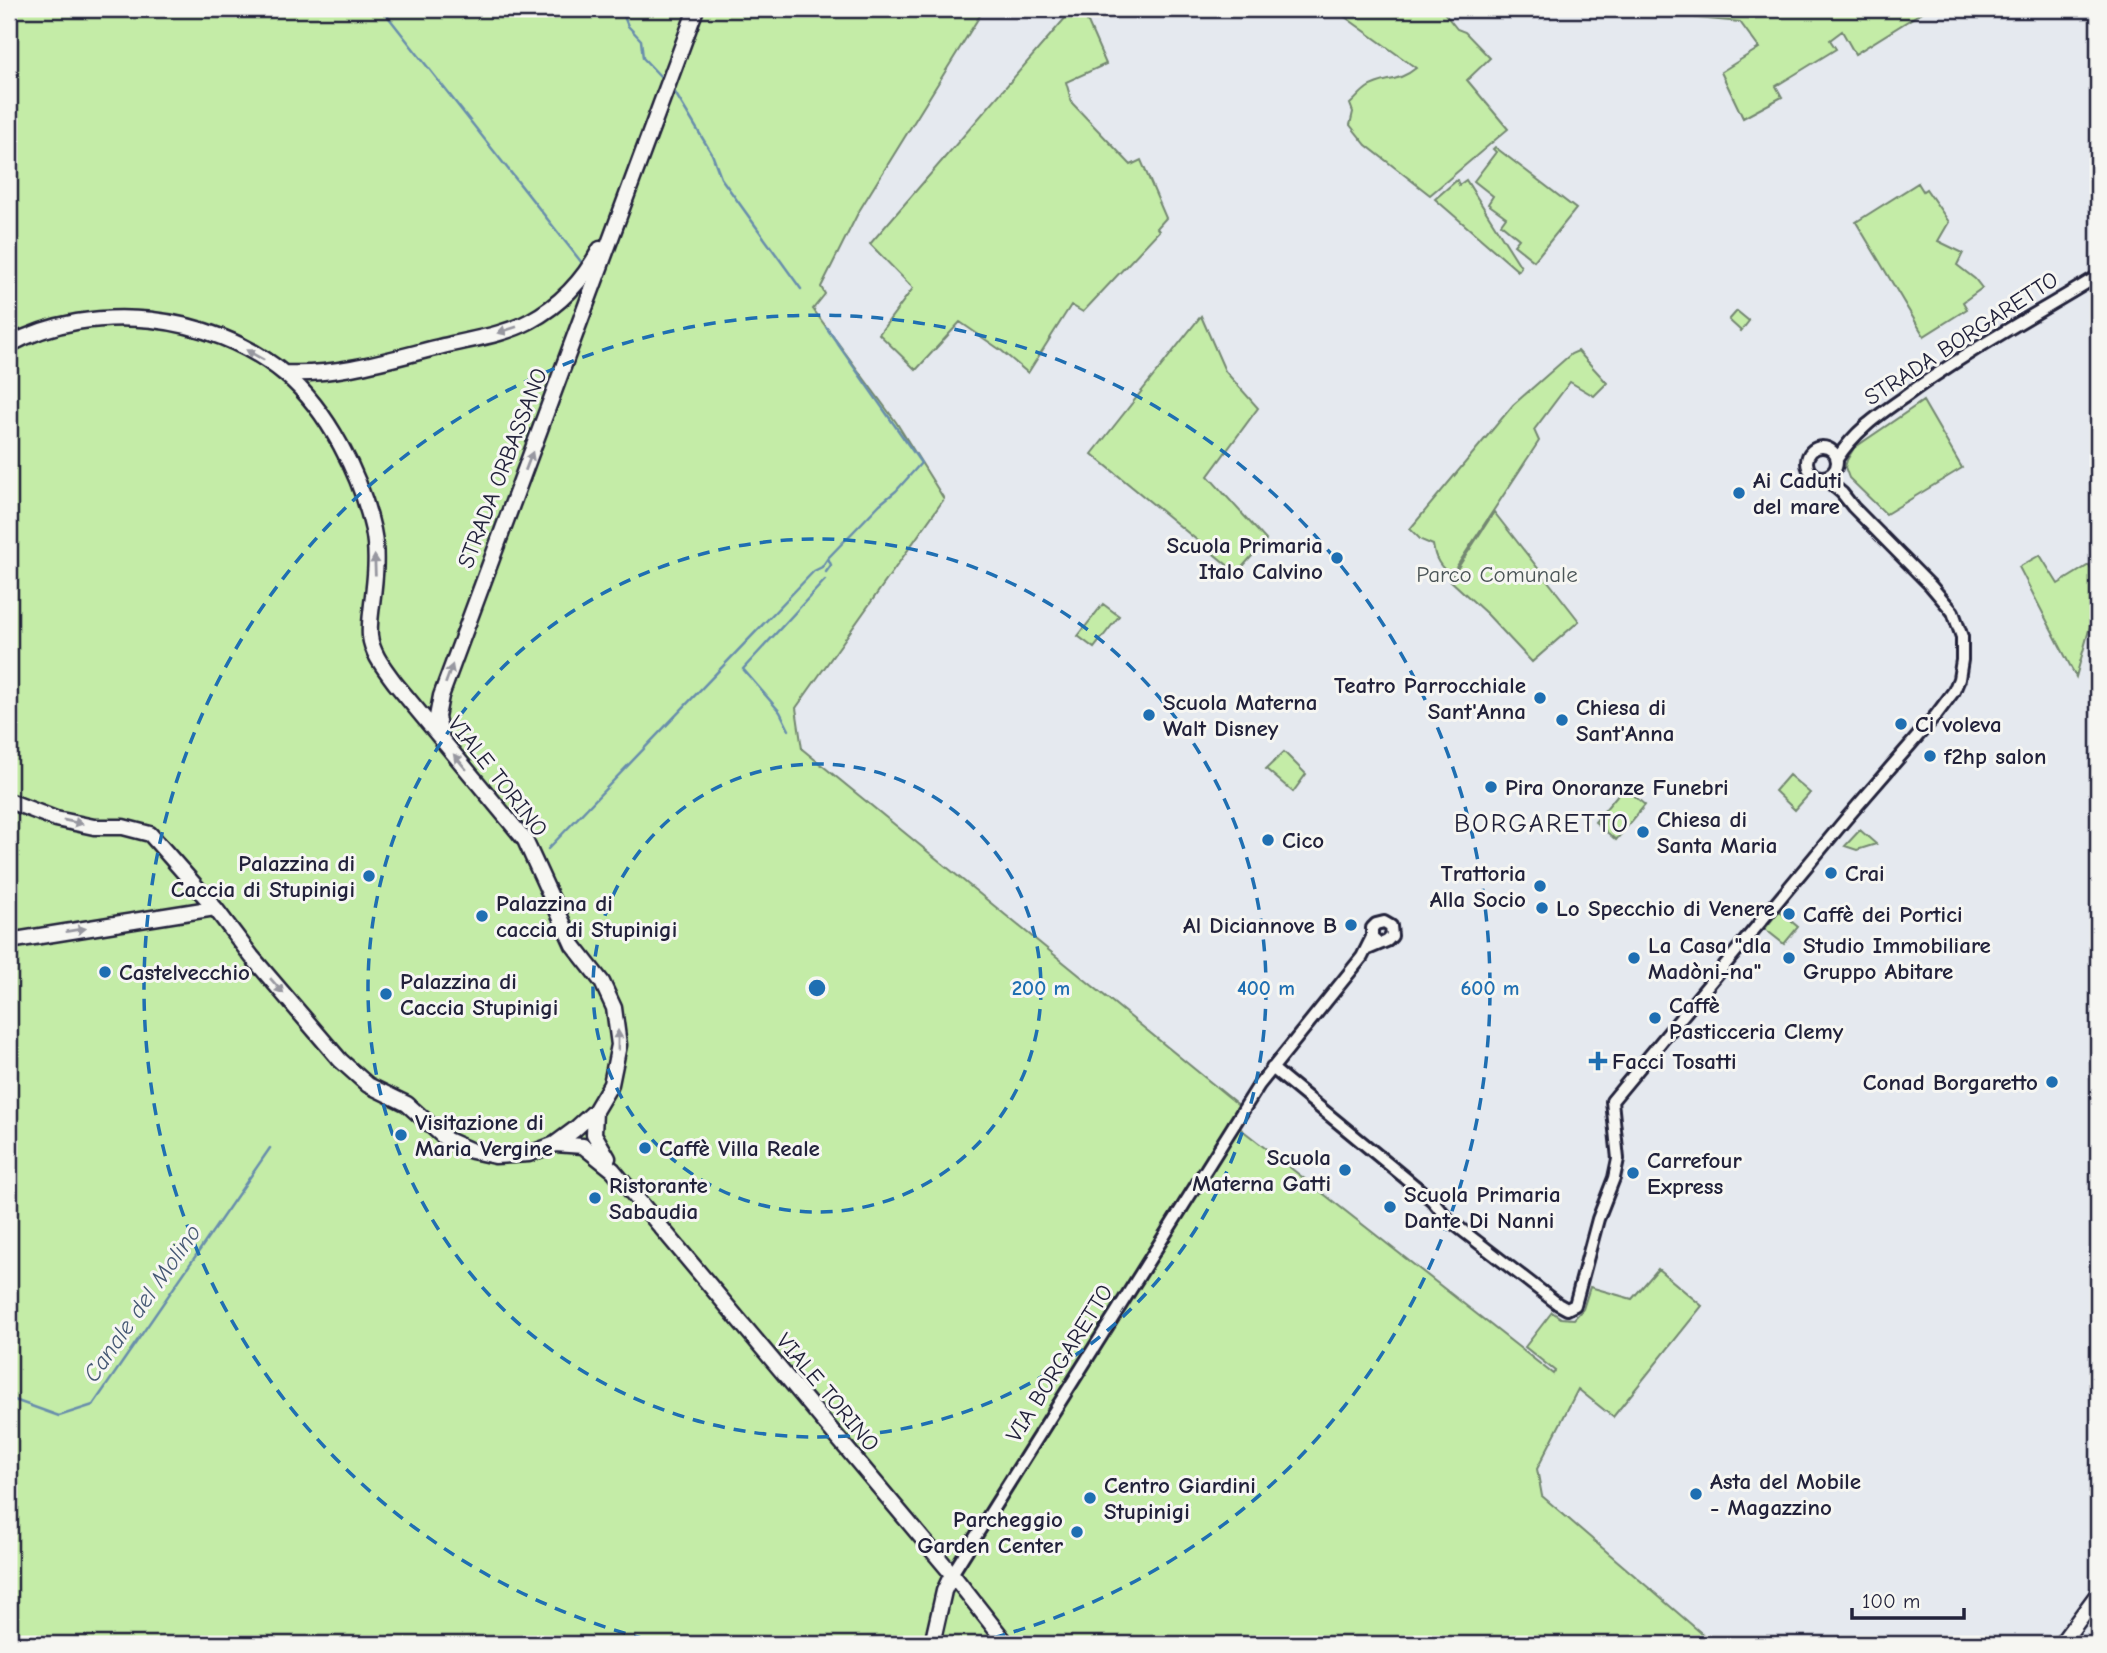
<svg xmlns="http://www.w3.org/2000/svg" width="2107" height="1653" viewBox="0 0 2107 1653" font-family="'Comic Neue',sans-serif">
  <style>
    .green { fill: #c4eca7; stroke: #738771; stroke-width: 2 }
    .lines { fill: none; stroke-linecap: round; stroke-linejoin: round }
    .stream { stroke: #688eac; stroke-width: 2.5 }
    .minor-casing { stroke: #22223b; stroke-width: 16 }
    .major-casing { stroke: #22223b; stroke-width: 19 }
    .minor { stroke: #f6f6f2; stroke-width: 10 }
    .major { stroke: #f6f6f2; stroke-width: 14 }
    .oneway { fill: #9797a0 }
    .ring { fill: none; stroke: #1f6fb2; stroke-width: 3.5; stroke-dasharray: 12 9 }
    .poi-dot { fill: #1f6fb2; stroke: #f6f6f2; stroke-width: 2.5 }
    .labels { text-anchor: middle; stroke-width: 6; stroke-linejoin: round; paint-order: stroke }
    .street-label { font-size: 23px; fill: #22223b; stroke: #f6f6f2 }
    .poi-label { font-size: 23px; font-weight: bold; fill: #22223b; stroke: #f6f6f2; text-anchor: start }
    .park-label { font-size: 23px; fill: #4a5456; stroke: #f6f6f2 }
    .water-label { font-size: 24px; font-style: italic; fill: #455874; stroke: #f6f6f2 }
    .quarter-label { font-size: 26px; letter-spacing: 2px; fill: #22223b; stroke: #f6f6f2 }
    .centre { fill: #1f6fb2; stroke: #f6f6f2; stroke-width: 3.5 }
    .ring-label { font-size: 21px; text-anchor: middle; font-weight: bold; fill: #1f6fb2; stroke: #f6f6f2; stroke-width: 6; stroke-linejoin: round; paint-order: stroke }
  </style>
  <rect width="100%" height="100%" fill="#e5e9ef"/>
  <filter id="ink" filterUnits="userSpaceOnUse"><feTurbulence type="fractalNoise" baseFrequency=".0143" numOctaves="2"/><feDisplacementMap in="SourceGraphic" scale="14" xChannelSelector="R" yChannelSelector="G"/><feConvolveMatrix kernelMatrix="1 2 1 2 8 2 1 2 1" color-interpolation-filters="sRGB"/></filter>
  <g filter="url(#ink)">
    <path class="green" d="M 9,9 L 984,9 L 859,211 L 821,287 L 825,294 L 813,309 L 896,422 L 944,499 L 796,708 L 802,749 L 1241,1107 L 1232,1122 L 1553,1374 L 1555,1371 L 1525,1347 L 1552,1312 L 1561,1318 L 1574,1319 L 1583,1309 L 1590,1287 L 1632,1299 L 1658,1269 L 1702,1306 L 1613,1417 L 1578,1389 L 1537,1469 L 1542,1496 L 1714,1644 L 9,1644 Z
      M 1073,9 L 1082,9 L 1106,64 L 1066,82 L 1072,103 L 1131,165 L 1141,160 L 1166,218 L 1157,228 L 1159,231 L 1083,312 L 1071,305 L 1028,373 L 1002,351 L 960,322 L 916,370 L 879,334 L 913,288 L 870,244 Z
      M 1334,9 L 1441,9 L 1457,29 L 1465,32 L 1490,58 L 1467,80 L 1508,129 L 1430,195 L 1366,145 L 1350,125 L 1353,112 L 1350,104 C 1356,99 1361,92 1367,88 C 1385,77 1398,83 1416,68 Z
      M 1702,9 L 1927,9 L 1855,54 L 1842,31 L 1830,40 L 1836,49 L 1776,86 L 1782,97 L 1743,118 L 1721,72 L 1759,48 L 1740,22 L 1696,18 Z
      M 1495,147 L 1576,209 L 1534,261 L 1514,245 L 1519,239 L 1501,224 L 1506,217 L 1488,204 L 1493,196 L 1474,181 L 1496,152 L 1493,149 Z
      M 1457,180 L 1459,185 L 1466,180 L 1521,267 L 1518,271 L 1435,199 Z
      M 1918,183 L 1923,191 L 1926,189 L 1949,222 L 1938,241 L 1963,253 L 1957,265 L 1975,279 L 1982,288 L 1963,302 L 1967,309 L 1924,336 L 1856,222 Z
      M 1737,311 L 1749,321 L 1741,331 L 1729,320 Z
      M 1201,316 L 1225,371 L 1258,408 L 1208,476 L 1266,540 L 1237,573 L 1092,454 Z
      M 1578,351 L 1607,383 L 1594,396 L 1570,382 L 1534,430 L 1539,441 L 1451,575 C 1440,567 1435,559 1433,545 L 1421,540 L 1410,529 L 1513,405 L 1571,354 Z
      M 1923,401 L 1962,468 L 1886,514 L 1849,478 L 1845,467 L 1847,460 L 1854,448 Z
      M 1494,512 L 1579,621 L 1532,662 L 1487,614 L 1450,580 Z
      M 2040,555 L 2058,584 L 2089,565 L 2098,580 L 2098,597 L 2076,677 L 2019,567 Z
      M 1103,604 L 1119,616 L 1094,648 L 1078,636 Z
      M 1284,752 L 1306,774 L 1293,792 L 1266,769 Z
      M 1789,775 L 1810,793 L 1795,810 L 1775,791 Z
      M 1624,787 L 1645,805 L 1616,840 L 1595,822 Z
      M 1860,830 L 1876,844 L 1857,850 L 1845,846 Z
      M 1779,911 L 1798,927 L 1784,944 L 1765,929 Z"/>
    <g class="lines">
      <path class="stream" d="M 382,9 L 582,263 L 582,268
        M 621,9 L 628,26 L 641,40 L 643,58 L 660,76
        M 674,91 L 712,154 L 721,178 L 801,289
        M 826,572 L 831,565 L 828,558
        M 789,730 L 780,712 L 743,669 L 825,580
        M 548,849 L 814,571 L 822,567 L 828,558 L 880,504 L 896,491 L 921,463 L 826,327
        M 9,1398 L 59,1416 L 93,1405 L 270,1148"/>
      <g class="minor-casing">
        <path id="minor" d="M1807 462a15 15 0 1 1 30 0a15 15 0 1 1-30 0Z
          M 1837,459 C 1854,432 1877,416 1903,398 C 1965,352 2033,316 2098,276
          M 1368,949 L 1387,941 L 1392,936 L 1391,926 L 1384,922 L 1376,924 L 1372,928 L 1372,937 L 1379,943
          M 1272,1068 L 1432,1200 L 1449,1220 L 1558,1304 L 1567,1309 L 1575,1305 L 1598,1219 L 1614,1178 L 1618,1159 L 1612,1101 L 1845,820 L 1936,715 L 1954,691 L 1959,679 L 1962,660 L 1962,637 L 1953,612 L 1931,586 L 1853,507 L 1842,493 L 1823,477
          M 952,1574 L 1259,1085 L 1362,957 L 1372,937"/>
      </g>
      <g class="major-casing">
        <path id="major" d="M 9,345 C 92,300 212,313 285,374 C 328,410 361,476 373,530 C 378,554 375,580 372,604 C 371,614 369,626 370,636 C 372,654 385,669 395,683 L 525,840 L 573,945 L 602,982 L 614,1008 L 619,1045 L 611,1084 L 595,1111 L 574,1130 L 555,1144 L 529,1154 L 495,1156 L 472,1151 L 447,1140 L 407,1104 L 368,1085 L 340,1060 L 252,957 L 215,908 L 150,834 L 123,827 L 94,827 L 56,819 L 9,801
          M 285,373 C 338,376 391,359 443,346 C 472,339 504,335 530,321 C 560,305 584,279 600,249
          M 441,735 L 437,717 L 441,696 L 696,9
          M 9,941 L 215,908
          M 595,1111 L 594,1134 L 608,1158
          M 555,1144 L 583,1146 L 613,1170 L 952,1574 L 1007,1644
          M 932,1644 L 944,1591 L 952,1574
          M 2061,1644 L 2098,1594"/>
      </g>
      <use href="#minor" class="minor"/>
      <use href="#major" class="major"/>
    </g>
    <defs><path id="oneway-solid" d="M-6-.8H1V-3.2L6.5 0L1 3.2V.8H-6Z" transform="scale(1.75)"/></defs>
    <g class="oneway">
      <use href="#oneway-solid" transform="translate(507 330) rotate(162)"/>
      <use href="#oneway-solid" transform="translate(255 355) rotate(-150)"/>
      <use href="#oneway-solid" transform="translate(529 461) rotate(-69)"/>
      <use href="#oneway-solid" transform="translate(375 565) rotate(-92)"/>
      <use href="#oneway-solid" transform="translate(449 674) rotate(-70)"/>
      <use href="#oneway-solid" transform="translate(460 762) rotate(-130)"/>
      <use href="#oneway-solid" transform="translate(73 822) rotate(12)"/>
      <use href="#oneway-solid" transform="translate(76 930) rotate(-9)"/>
      <use href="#oneway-solid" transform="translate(277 986) rotate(49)"/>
      <use href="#oneway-solid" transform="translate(618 1040) rotate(-90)"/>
    </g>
  </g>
  <g class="ring">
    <circle cx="817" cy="988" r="224"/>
    <circle cx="817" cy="988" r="449"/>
    <path d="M666 1644A673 673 0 1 1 968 1644"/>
  </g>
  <g class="poi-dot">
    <circle cx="1739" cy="493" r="7"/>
    <circle cx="1337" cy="558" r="7"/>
    <circle cx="1540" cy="698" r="7"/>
    <circle cx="1149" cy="715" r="7"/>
    <circle cx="1562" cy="720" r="7"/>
    <circle cx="1901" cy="724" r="7"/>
    <circle cx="1930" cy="756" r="7"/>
    <circle cx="1491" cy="787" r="7"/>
    <circle cx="1643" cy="832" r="7"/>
    <circle cx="1268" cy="840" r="7"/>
    <circle cx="1831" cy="873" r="7"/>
    <circle cx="369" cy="876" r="7"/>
    <circle cx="1540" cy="886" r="7"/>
    <circle cx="1542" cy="908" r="7"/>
    <circle cx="1789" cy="914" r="7"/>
    <circle cx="482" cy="916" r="7"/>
    <circle cx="1351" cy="925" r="7"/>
    <circle cx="1634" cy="958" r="7"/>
    <circle cx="1789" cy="958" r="7"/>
    <circle cx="105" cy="972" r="7"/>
    <circle cx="386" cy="994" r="7"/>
    <circle cx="1655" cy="1018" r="7"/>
    <path d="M1594.5 1050.5h7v7h7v7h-7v7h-7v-7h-7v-7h7z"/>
    <circle cx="2052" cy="1082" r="7"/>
    <circle cx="401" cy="1135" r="7"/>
    <circle cx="645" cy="1148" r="7"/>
    <circle cx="1345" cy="1170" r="7"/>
    <circle cx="1633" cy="1173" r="7"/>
    <circle cx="595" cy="1198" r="7"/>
    <circle cx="1390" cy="1207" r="7"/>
    <circle cx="1696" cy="1494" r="7"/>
    <circle cx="1090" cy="1498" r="7"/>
    <circle cx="1077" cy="1532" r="7"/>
  </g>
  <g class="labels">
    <g class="street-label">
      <text transform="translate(1961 338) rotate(-33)" y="8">STRADA BORGARETTO</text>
      <text transform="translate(502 468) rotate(-69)" y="8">STRADA ORBASSANO</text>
      <text transform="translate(498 776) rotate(52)" y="8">VIALE TORINO</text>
      <text transform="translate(1059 1363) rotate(-58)" y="8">VIA BORGARETTO</text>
      <text transform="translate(828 1392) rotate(50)" y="8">VIALE TORINO</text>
    </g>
    <g class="poi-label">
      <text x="1753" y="488">Ai Caduti<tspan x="1753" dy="26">del mare</tspan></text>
      <text x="1323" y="553" text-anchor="end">Scuola Primaria<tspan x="1323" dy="26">Italo Calvino</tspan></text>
      <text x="1526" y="693" text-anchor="end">Teatro Parrocchiale<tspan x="1526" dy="26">Sant'Anna</tspan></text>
      <text x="1163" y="710">Scuola Materna<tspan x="1163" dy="26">Walt Disney</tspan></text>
      <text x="1576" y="715">Chiesa di<tspan x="1576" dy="26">Sant'Anna</tspan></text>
      <text x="1915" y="732">Ci voleva</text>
      <text x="1944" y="764">f2hp salon</text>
      <text x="1505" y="795">Pira Onoranze Funebri</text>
      <text x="1657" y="827">Chiesa di<tspan x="1657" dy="26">Santa Maria</tspan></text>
      <text x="1282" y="848">Cico</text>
      <text x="355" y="871" text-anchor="end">Palazzina di<tspan x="355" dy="26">Caccia di Stupinigi</tspan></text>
      <text x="1526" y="881" text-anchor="end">Trattoria<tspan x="1526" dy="26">Alla Socio</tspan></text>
      <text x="1845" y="881">Crai</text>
      <text x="496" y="911">Palazzina di<tspan x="496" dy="26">caccia di Stupinigi</tspan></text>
      <text x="1556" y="916">Lo Specchio di Venere</text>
      <text x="1803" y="922">Caffè dei Portici</text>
      <text x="1337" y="933" text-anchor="end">Al Diciannove B</text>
      <text x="1648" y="953">La Casa "dla<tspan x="1648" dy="26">Madòni-na"</tspan></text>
      <text x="1803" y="953">Studio Immobiliare<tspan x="1803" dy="26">Gruppo Abitare</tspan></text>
      <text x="119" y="980">Castelvecchio</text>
      <text x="400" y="989">Palazzina di<tspan x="400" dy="26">Caccia Stupinigi</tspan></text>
      <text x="1669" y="1013">Caffè<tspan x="1669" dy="26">Pasticceria Clemy</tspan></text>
      <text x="1612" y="1069">Facci Tosatti</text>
      <text x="2038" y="1090" text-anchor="end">Conad Borgaretto</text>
      <text x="415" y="1130">Visitazione di<tspan x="415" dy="26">Maria Vergine</tspan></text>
      <text x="659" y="1156">Caffè Villa Reale</text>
      <text x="1331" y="1165" text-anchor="end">Scuola<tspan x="1331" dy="26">Materna Gatti</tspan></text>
      <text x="1647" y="1168">Carrefour<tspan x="1647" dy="26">Express</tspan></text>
      <text x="609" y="1193">Ristorante<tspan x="609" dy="26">Sabaudia</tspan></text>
      <text x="1404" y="1202">Scuola Primaria<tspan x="1404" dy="26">Dante Di Nanni</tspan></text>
      <text x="1710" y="1489">Asta del Mobile<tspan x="1710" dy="26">- Magazzino</tspan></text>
      <text x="1104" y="1493">Centro Giardini<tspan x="1104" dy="26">Stupinigi</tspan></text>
      <text x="1063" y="1527" text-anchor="end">Parcheggio<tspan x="1063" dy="26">Garden Center</tspan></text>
    </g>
    <g class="park-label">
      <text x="1497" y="582">Parco Comunale</text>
    </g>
    <g class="water-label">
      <text transform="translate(142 1303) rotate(-55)" y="8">Canale del Molino</text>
    </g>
    <g class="quarter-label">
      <text x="1542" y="832">BORGARETTO</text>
    </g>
  </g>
  <circle cx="817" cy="988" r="10" class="centre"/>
  <g class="ring-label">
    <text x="1041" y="995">200 m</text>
    <text x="1266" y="995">400 m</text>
    <text x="1490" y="995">600 m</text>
  </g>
  <rect width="2107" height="1653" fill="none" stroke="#f6f6f2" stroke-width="35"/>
  <rect x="18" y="18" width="2072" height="1618" fill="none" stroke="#22223b" stroke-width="2.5" filter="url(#ink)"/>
  <path d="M1852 1608v10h112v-10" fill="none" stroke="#22223b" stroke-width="3.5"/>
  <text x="1862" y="1608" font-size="21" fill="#22223b" stroke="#f6f6f2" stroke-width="5" paint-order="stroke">100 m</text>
</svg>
